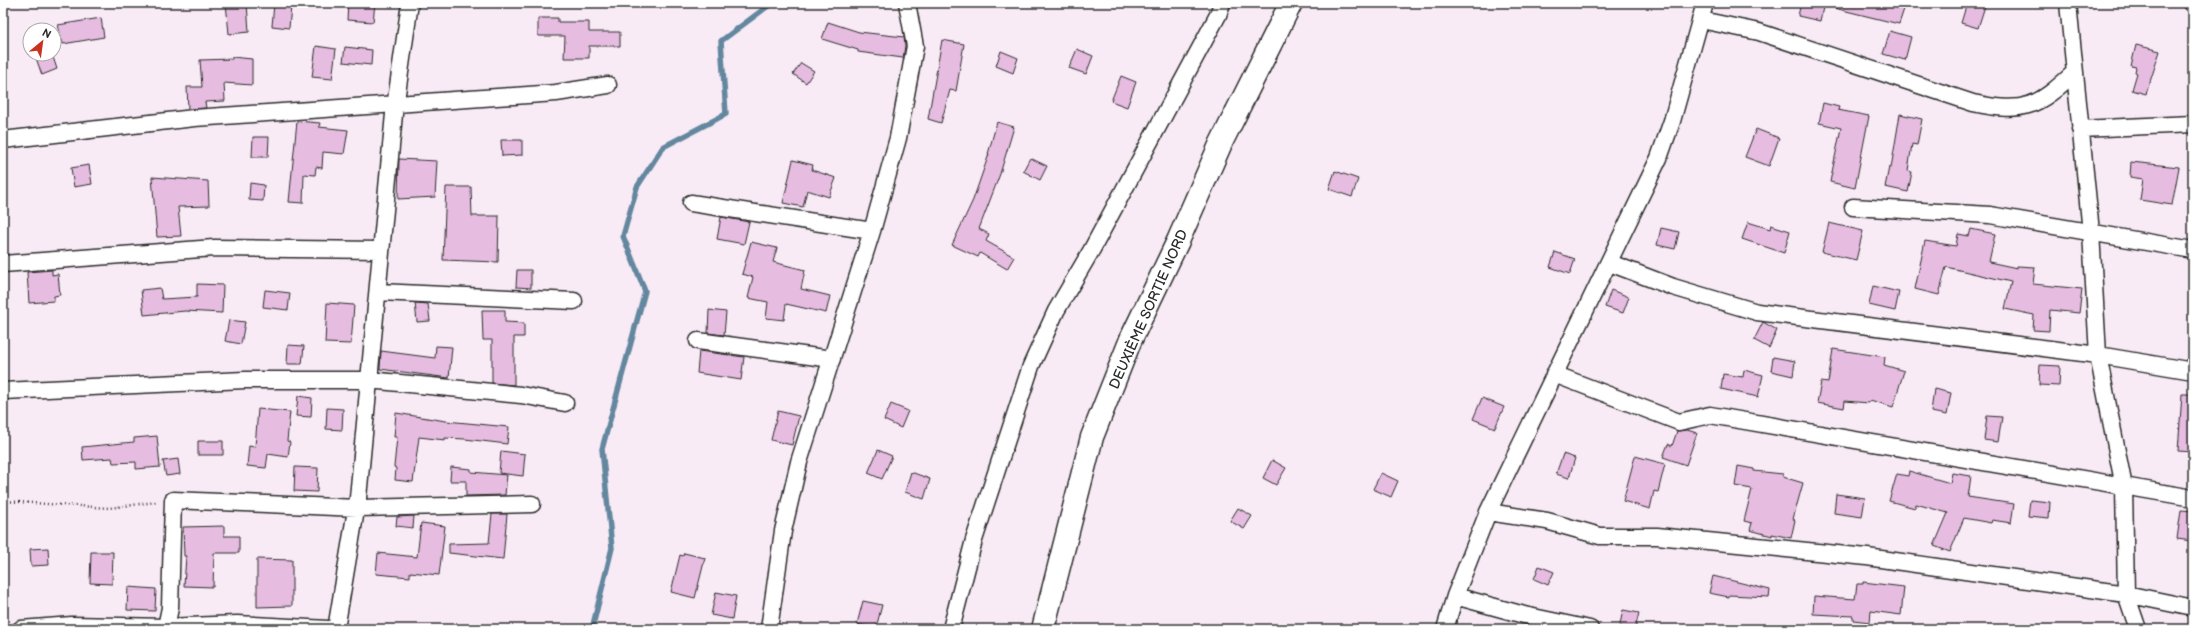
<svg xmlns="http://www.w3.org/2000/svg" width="2196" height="632" viewBox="0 0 2196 632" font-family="'Balsamiq Sans',sans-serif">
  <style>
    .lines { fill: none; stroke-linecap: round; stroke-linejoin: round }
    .stream { stroke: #64879e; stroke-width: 5.5 }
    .building { fill: #e7bce1; stroke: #2b2b2b }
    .street-casing { stroke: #2b2b2b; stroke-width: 19 }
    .primary-casing { stroke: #2b2b2b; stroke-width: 25 }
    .path { stroke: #2b2b2b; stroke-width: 2.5; stroke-dasharray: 1 3; stroke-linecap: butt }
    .street { stroke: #fff; stroke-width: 16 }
    .primary { stroke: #fff; stroke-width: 22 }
    .labels { text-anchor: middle; stroke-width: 3; stroke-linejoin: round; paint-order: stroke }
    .street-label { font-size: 14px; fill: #2b2b2b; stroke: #fff }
  </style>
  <rect width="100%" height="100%" fill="#f8ebf6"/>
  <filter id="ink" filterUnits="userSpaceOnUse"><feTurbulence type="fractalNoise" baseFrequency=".025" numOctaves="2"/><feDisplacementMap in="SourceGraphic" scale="8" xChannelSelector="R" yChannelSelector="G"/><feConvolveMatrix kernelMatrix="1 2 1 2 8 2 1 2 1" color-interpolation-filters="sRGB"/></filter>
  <g filter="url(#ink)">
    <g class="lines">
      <path class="stream" d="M 592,629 L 612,548 L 602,449 L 645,291 L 623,236 L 637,187 L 663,147 L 726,114 L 721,41 L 768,6 L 766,3"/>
    </g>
    <path class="building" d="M 226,3 L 247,3 L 249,32 L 229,34 Z
      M 348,3 L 375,3 L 373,22 L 347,20 Z
      M 1801,3 L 1824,3 L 1820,21 L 1798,16 Z
      M 1834,3 L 1906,3 L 1899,24 L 1834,8 Z
      M 1967,3 L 1986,3 L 1978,28 L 1961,23 Z
      M 274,4 L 291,6 L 289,28 L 272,26 Z
      M 101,18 L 104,37 L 63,44 L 58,25 Z
      M 538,18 L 558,18 L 558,22 L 589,22 L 589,32 L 620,32 L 620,46 L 589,46 L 589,58 L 564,58 L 565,36 L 538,36 Z
      M 828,22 L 859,32 L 904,37 L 905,46 L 903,58 L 858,52 L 858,50 L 822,39 Z
      M 1890,31 L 1911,37 L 1905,60 L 1883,54 Z
      M 942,40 L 964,44 L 956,91 L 950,90 L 941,123 L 928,119 Z
      M 2136,45 L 2160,51 L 2146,94 L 2132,90 L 2137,73 L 2135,72 L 2136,67 L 2131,66 Z
      M 316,46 L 336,49 L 332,79 L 312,77 Z
      M 345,47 L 372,50 L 371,65 L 343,62 Z
      M 1077,49 L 1093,56 L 1086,74 L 1069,68 Z
      M 1001,51 L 1018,58 L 1013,73 L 996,66 Z
      M 48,54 L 52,54 L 57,69 L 42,75 L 36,58 Z
      M 232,57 L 252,59 L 252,85 L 224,83 L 225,101 L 205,102 L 206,108 L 188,109 L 187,87 L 202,87 L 200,60 L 232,59 Z
      M 801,63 L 814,71 L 806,83 L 793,74 Z
      M 1121,76 L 1136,82 L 1127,107 L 1111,101 Z
      M 1823,103 L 1839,107 L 1838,110 L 1869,116 L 1855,188 L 1830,182 L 1841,128 L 1819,123 Z
      M 1900,114 L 1922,119 L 1917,145 L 1912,144 L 1908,171 L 1912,172 L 1908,192 L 1885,187 L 1889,167 L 1891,168 Z
      M 297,121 L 320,123 L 319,127 L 348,130 L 344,154 L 323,152 L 322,168 L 316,167 L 315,175 L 304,174 L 303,203 L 289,202 Z
      M 997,122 L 1014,127 L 1000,174 L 979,229 L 989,234 L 986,241 L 1014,257 L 1007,269 L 980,253 L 978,257 L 952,245 L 973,200 L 989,154 L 988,154 Z
      M 1756,129 L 1779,138 L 1769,166 L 1745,157 Z
      M 253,137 L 269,137 L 268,157 L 252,157 Z
      M 501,140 L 522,140 L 522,155 L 502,156 Z
      M 1030,158 L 1047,166 L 1040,180 L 1023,171 Z
      M 399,159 L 437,161 L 435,197 L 398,199 Z
      M 793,160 L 813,165 L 812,170 L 836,178 L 829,197 L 807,190 L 803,207 L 783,203 Z
      M 2131,162 L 2179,167 L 2172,205 L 2140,200 L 2143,179 L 2130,177 Z
      M 89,165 L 92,184 L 74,187 L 71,168 Z
      M 1335,171 L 1358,179 L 1352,197 L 1329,189 Z
      M 152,177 L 208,181 L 209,206 L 178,207 L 181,236 L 157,237 Z
      M 250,183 L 264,185 L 263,201 L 249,200 Z
      M 446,187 L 471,187 L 472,216 L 499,216 L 498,262 L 443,260 Z
      M 721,217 L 749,222 L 744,244 L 717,239 Z
      M 1748,222 L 1770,229 L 1771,225 L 1790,231 L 1784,253 L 1742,239 Z
      M 1829,223 L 1863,231 L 1856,260 L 1822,252 Z
      M 1661,228 L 1679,232 L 1675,249 L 1657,245 Z
      M 1971,229 L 1995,234 L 1989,262 L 2017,268 L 2017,266 L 2035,267 L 2033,284 L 2082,289 L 2079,313 L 2050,310 L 2049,331 L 2033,330 L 2034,315 L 2005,309 L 2011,282 L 1946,267 L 1939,295 L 1915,289 L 1925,241 L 1956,246 L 1958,234 L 1969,236 Z
      M 751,242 L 777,248 L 773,262 L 805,270 L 801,289 L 830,296 L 826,313 L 786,304 L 784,320 L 766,318 L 768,302 L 748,298 L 753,277 L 742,274 Z
      M 1555,252 L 1575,259 L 1570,274 L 1550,267 Z
      M 52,270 L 52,275 L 58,274 L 60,295 L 54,296 L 54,301 L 29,303 L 27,272 Z
      M 517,270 L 531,270 L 531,288 L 516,287 Z
      M 197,284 L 223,285 L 222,313 L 185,311 L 144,315 L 141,290 L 160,288 L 162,299 L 197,297 Z
      M 1873,286 L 1899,292 L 1895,311 L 1869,305 Z
      M 265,290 L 290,293 L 288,310 L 263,307 Z
      M 1611,290 L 1629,297 L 1623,313 L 1605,307 Z
      M 327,303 L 354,305 L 351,344 L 325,343 Z
      M 415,303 L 428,304 L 430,321 L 417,322 Z
      M 482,310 L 505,310 L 505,322 L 524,323 L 524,337 L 514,337 L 514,385 L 492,383 L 492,340 L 483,340 Z
      M 709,310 L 726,312 L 724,335 L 708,333 Z
      M 229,320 L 245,322 L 241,344 L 225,341 Z
      M 1763,322 L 1777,330 L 1769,348 L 1754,340 Z
      M 288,345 L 304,346 L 302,364 L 287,364 Z
      M 436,346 L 452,347 L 449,378 L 380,369 L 381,351 L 435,358 Z
      M 1833,349 L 1885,357 L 1884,365 L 1904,371 L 1893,407 L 1870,400 L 1869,403 L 1845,401 L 1844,408 L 1817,403 L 1821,382 L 1828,383 Z
      M 699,351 L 744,357 L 741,380 L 697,373 Z
      M 1773,357 L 1795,361 L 1793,376 L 1771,371 Z
      M 2040,365 L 2060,366 L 2059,386 L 2039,385 Z
      M 1744,370 L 1763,375 L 1758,397 L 1721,389 L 1723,374 L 1743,377 Z
      M 1934,389 L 1951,393 L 1947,415 L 1931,412 Z
      M 2182,394 L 2193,394 L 2193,452 L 2178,451 Z
      M 298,396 L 312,398 L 311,417 L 296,416 Z
      M 1482,398 L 1504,407 L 1495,428 L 1473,419 Z
      M 891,404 L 908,411 L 901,428 L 884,420 Z
      M 327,408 L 343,409 L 342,430 L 326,429 Z
      M 258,409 L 290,412 L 287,441 L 290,442 L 288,457 L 268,454 L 266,468 L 247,466 L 249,446 L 255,447 Z
      M 778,411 L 799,416 L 792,445 L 771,440 Z
      M 396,413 L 446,421 L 509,427 L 507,444 L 465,439 L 445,438 L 445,440 L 419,437 L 413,482 L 395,480 L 396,468 L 394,467 L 397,437 L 394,437 Z
      M 1987,416 L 2002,417 L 1998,442 L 1984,440 Z
      M 1687,430 L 1697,433 L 1686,465 L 1663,457 L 1668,444 L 1672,446 L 1677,431 Z
      M 157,436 L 160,467 L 136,469 L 136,462 L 113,463 L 112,458 L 83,460 L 82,447 L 134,442 L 134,438 Z
      M 198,441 L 223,441 L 223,455 L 198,455 Z
      M 878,450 L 892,456 L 882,479 L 868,473 Z
      M 501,451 L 525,454 L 523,476 L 499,473 Z
      M 1563,454 L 1575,458 L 1569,478 L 1556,474 Z
      M 1635,456 L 1665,464 L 1658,492 L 1654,491 L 1650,509 L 1623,501 Z
      M 178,459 L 180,474 L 166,476 L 163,461 Z
      M 1272,460 L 1286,468 L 1276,485 L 1263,478 Z
      M 1738,466 L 1754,469 L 1754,471 L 1783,474 L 1783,477 L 1803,483 L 1793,519 L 1795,520 L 1791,538 L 1772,534 L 1772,536 L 1750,530 L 1752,523 L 1744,521 L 1752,489 L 1735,486 Z
      M 295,467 L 318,468 L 317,492 L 294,491 Z
      M 451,467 L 471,469 L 471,472 L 507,475 L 505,495 L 466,496 L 466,481 L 450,481 Z
      M 1909,471 L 1950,483 L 1952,473 L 1971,476 L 1968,497 L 2014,504 L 2011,523 L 1992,520 L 1991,523 L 1964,518 L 1950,552 L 1934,546 L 1948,513 L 1916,504 L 1915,508 L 1889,501 L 1897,474 L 1908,476 Z
      M 911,472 L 930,479 L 924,499 L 905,492 Z
      M 1381,473 L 1398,481 L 1391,497 L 1373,489 Z
      M 1836,494 L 1865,498 L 1862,517 L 1834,513 Z
      M 2030,500 L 2050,502 L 2049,518 L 2028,516 Z
      M 1238,508 L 1252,516 L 1244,529 L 1230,521 Z
      M 2181,510 L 2193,511 L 2192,541 L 2177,539 Z
      M 492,514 L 507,514 L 503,559 L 449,553 L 449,544 L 489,543 Z
      M 414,516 L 413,528 L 396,526 L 397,517 Z
      M 421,523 L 445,526 L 439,575 L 410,572 L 410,577 L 376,574 L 378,553 L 417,557 Z
      M 224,526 L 224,536 L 239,536 L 239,553 L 214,553 L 213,587 L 184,586 L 186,556 L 184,556 L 183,527 Z
      M 48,548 L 49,565 L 31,566 L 30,549 Z
      M 91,552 L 113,552 L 112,584 L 90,583 Z
      M 684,553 L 705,558 L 695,598 L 671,592 L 680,555 L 683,556 Z
      M 257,559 L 292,560 L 292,606 L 257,607 Z
      M 1539,566 L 1554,572 L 1548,585 L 1534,579 Z
      M 1713,576 L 1770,590 L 1769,597 L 1729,595 L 1729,597 L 1709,593 Z
      M 1863,582 L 1904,587 L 1901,615 L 1871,611 L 1870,622 L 1853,620 L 1853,616 L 1813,614 L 1814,596 L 1855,599 L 1857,584 L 1863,584 Z
      M 128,587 L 156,589 L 155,611 L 127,610 Z
      M 716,592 L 736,596 L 732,619 L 711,615 Z
      M 863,601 L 882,605 L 876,628 L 857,624 Z
      M 1623,610 L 1639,613 L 1635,629 L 1619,629 Z"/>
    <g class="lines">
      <g class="street-casing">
        <path id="street" d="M 2068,3 L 2091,232 L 2098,355 L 2124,487 L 2126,594 L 2138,629
          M 2192,3 L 2193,3
          M 1701,20 L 1759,32 L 1973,103 C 2025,114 2037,107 2075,72
          M 2080,129 L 2193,124
          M 3,140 L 194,118 L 556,93 L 608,85
          M 691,203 L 872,231
          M 1853,207 L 1990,215 L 2193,250
          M 1610,263 L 1673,287 L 1757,312 L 2098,355 L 2193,371
          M 3,264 L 214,248 L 381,250
          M 379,292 L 574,301
          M 698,341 L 832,359
          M 1554,374 L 1679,422 L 1710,415 L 2193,498
          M 3,391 L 245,380 L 369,380 L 521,395 L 565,403
          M 1488,512 L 1547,521 L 1600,536 L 1657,536 L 1867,557 L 2126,594 L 2193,608
          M 1455,596 L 1524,615 L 1590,629
          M 166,627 L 170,608 L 173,500 L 357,508 L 532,504
          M 21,629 L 72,625 L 166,627 L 237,624 L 328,629
          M 336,629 L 358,498 L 394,114 L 410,3
          M 769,629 L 783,531 L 799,462 L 872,231 L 898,138 L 915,46 L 907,3
          M 951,629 L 974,540 L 1031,366 L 1056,311 L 1091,251 L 1218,15 L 1222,3
          M 1445,629 L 1455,596 L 1488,512 L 1659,158 L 1672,121 L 1705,3"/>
      </g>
      <g class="primary-casing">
        <path id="primary" d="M 1043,629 L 1092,437 L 1131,339 L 1178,241 L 1221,143 L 1291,3"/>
      </g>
      <path class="path" d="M 3,501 L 109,508 L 156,502"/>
      <use href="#street" class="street"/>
      <use href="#primary" class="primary"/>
    </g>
  </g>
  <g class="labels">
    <g class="street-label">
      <text transform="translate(1148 309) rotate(-66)" y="5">DEUXIÈME SORTIE NORD</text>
    </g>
  </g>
  <rect width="2196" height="632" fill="none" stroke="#fff" stroke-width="16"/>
  <rect x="8" y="8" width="2180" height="616" fill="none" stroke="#2b2b2b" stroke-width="1.5" filter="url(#ink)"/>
  <g transform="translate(42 42) rotate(29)"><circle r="19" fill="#ffffff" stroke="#aaaaaa"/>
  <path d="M0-3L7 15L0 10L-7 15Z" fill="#c8321e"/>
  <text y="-6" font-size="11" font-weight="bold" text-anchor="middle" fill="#2b2b2b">N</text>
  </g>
</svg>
